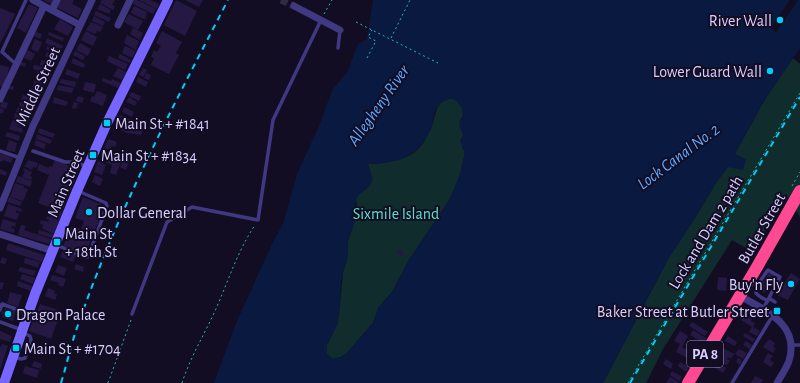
<svg xmlns="http://www.w3.org/2000/svg" width="800" height="383" viewBox="0 0 800 383" font-family="'Alegreya Sans',sans-serif">
  <style>
    .green { fill: #102c2d }
    .water { fill: #091940; fill-rule: evenodd }
    .pier { fill: #130d23 }
    .building { fill: #251944 }
    .lines { fill: none; stroke-linecap: round; stroke-linejoin: round }
    .street-tunnel { stroke: #312a44; stroke-width: 7; stroke-dasharray: 7 3.5; stroke-linecap: butt }
    .path { stroke: #2db3b6; stroke-width: 1; stroke-dasharray: 2 3; stroke-linecap: butt }
    .lane { stroke: #403882; stroke-width: 3.5 }
    .street { stroke: #403882; stroke-width: 7 }
    .secondary { stroke: #7666ff; stroke-width: 10 }
    .highway { stroke: #ff4a93; stroke-width: 12 }
    .rail { stroke: #00cefa; stroke-width: 2; stroke-dasharray: 6 5; stroke-linecap: butt }
    .poi-dot { fill: #00cefa; stroke: #130d23; stroke-width: 1.5 }
    .labels { text-anchor: middle; stroke-width: 4; stroke-linejoin: round; paint-order: stroke }
    .shield { fill: #130d23; stroke: #9d95bd; stroke-width: 1 }
    .shield-label { font-size: 15px; font-weight: bold; fill: #d8cfff }
    .poi-label { font-size: 16px; fill: #d8cfff; stroke: #130d23; text-anchor: start }
    .street-label { font-size: 16px; fill: #d8cfff; stroke: #130d23 }
    .park-label { font-size: 16px; fill: #59e1c9; stroke: #130d23 }
    .water-label { font-size: 17px; font-style: italic; fill: #5da8ff; stroke: #130d23 }
  </style>
  <rect width="100%" height="100%" fill="#130d23"/>
  <path class="green" d="M 793,58 L 800,64 L 800,217 L 786,194 L 753,252 L 732,240 L 663,349 L 646,383 L 603,383 L 668,259 L 695,218 L 717,181 L 728,167 L 746,160 L 735,154 L 739,146 L 767,96 Z
    M 451,98 L 457,101 L 462,108 L 463,115 L 460,121 L 463,135 L 462,147 L 464,150 L 464,157 L 460,175 L 450,199 L 409,260 L 392,292 L 378,308 L 373,323 L 347,353 L 341,357 L 333,359 L 327,354 L 327,345 L 337,325 L 339,314 L 343,272 L 347,261 L 348,242 L 357,205 L 356,199 C 358,194 361,192 365,189 C 374,183 371,173 368,165 L 370,163 L 373,164 C 389,162 407,161 419,148 C 425,142 430,131 433,123 C 437,110 435,103 451,98 Z"/>
  <path class="water" d="M 373,0 L 790,0 L 771,28 L 776,32 L 798,0 L 800,0 L 800,48 L 767,96 L 739,146 L 735,154 L 746,160 L 743,170 L 728,167 L 717,181 L 695,218 L 668,259 L 603,383 L 214,383 L 236,323 L 273,242 L 283,224 L 297,174 L 319,126 L 332,90 L 348,71 L 357,45 L 367,39 ZM 451,98 L 457,101 L 462,108 L 463,115 L 459,125 L 463,135 L 460,141 L 464,150 L 464,157 L 460,175 L 450,199 L 409,260 L 392,292 L 378,308 L 373,323 L 347,353 L 341,357 L 333,359 L 327,354 L 327,345 L 337,325 L 339,314 L 341,282 L 343,272 L 347,261 L 348,242 L 357,214 L 356,199 C 360,190 374,189 372,177 C 371,173 369,169 368,165 L 370,163 C 376,165 381,163 388,162 C 410,160 426,145 432,124 C 434,118 433,111 438,106 C 441,102 446,100 451,98 Z"/>
  <path class="pier" d="M 790,0 L 792,1 L 773,28 L 776,29 L 795,0 L 798,0 L 776,32 L 771,28 Z"/>
  <path class="building" d="M 43,0 L 56,0 L 53,5 Z
    M 59,0 L 74,0 L 72,4 L 82,9 L 78,18 L 55,7 Z
    M 102,0 L 115,0 L 112,5 L 115,6 L 113,10 L 100,3 Z
    M 134,0 L 137,0 L 156,9 L 153,14 L 133,4 Z
    M 139,0 L 150,0 L 159,4 L 157,9 Z
    M 176,0 L 197,11 L 185,36 L 164,25 Z
    M 185,0 L 203,0 L 199,7 Z
    M 29,4 L 38,8 L 26,33 L 17,28 Z
    M 100,4 L 111,10 L 109,14 L 97,9 Z
    M 134,6 L 147,12 L 145,20 L 131,13 Z
    M 0,8 L 15,14 L 0,44 Z
    M 96,11 L 111,18 L 109,22 L 94,15 Z
    M 129,14 L 143,21 L 138,30 L 124,22 Z
    M 94,16 L 105,22 L 103,26 L 92,21 Z
    M 60,19 L 73,27 L 68,36 L 54,29 Z
    M 91,22 L 103,27 L 100,32 L 97,31 L 95,34 L 86,30 Z
    M 133,28 L 143,33 L 140,40 L 130,34 Z
    M 86,31 L 97,37 L 93,46 L 81,40 Z
    M 162,31 L 182,42 L 176,53 L 179,55 L 169,74 L 151,65 L 154,58 L 151,57 L 154,50 L 157,52 L 161,46 L 156,43 Z
    M 35,32 L 42,34 L 40,39 L 34,36 Z
    M 49,32 L 64,38 L 63,41 L 48,35 Z
    M 127,35 L 139,41 L 136,50 L 124,43 Z
    M 47,38 L 63,46 L 61,50 L 45,43 Z
    M 35,39 L 42,42 L 38,52 L 31,49 Z
    M 80,43 L 91,49 L 88,56 L 76,50 Z
    M 47,46 L 60,52 L 58,55 L 46,49 Z
    M 125,46 L 136,51 L 132,58 L 122,53 Z
    M 27,50 L 35,54 L 31,61 L 24,58 Z
    M 75,51 L 85,56 L 83,60 L 73,55 Z
    M 47,52 L 56,57 L 53,63 L 47,60 L 48,58 L 45,56 Z
    M 120,54 L 131,60 L 130,63 L 118,58 Z
    M 109,56 L 128,64 L 125,70 L 107,61 Z
    M 73,58 L 85,64 L 84,68 L 71,63 Z
    M 41,60 L 53,63 L 51,68 L 40,65 Z
    M 21,62 L 26,63 L 25,67 L 20,65 Z
    M 0,65 L 9,67 L 7,78 L 3,87 L 0,86 Z
    M 34,65 L 51,69 L 50,74 L 33,69 Z
    M 118,68 L 126,72 L 122,80 L 113,76 Z
    M 143,68 L 147,70 L 143,77 L 139,75 Z
    M 67,69 L 80,74 L 78,79 L 65,74 Z
    M 37,73 L 50,76 L 47,81 L 35,77 Z
    M 146,73 L 151,75 L 149,80 L 144,78 Z
    M 138,77 L 148,82 L 146,87 L 136,82 Z
    M 103,78 L 111,81 L 112,79 L 121,83 L 118,88 L 102,81 Z
    M 38,79 L 46,82 L 42,91 L 32,87 L 35,80 L 37,81 Z
    M 61,79 L 76,82 L 75,87 L 60,83 Z
    M 85,82 L 96,84 L 94,93 L 83,90 Z
    M 9,85 L 14,87 L 13,90 L 8,89 Z
    M 58,85 L 74,88 L 72,93 L 57,90 Z
    M 28,88 L 31,88 L 41,92 L 39,98 L 27,93 Z
    M 97,91 L 107,95 L 103,106 L 90,101 L 92,96 L 94,97 Z
    M 131,92 L 141,96 L 139,101 L 129,96 Z
    M 23,95 L 36,99 L 35,104 L 21,100 Z
    M 78,96 L 84,98 L 82,103 L 76,101 Z
    M 54,97 L 68,102 L 66,106 L 53,103 Z
    M 129,97 L 137,102 L 135,106 L 126,102 Z
    M 2,101 L 8,103 L 6,109 L 0,107 Z
    M 20,102 L 34,105 L 33,110 L 19,106 Z
    M 74,102 L 78,103 L 76,109 L 72,108 Z
    M 18,107 L 32,111 L 30,117 L 16,112 Z
    M 124,107 L 134,112 L 132,117 L 122,112 Z
    M 0,108 L 4,109 L 2,114 L 0,113 Z
    M 15,113 L 29,118 L 28,123 L 14,119 Z
    M 120,115 L 145,126 L 141,135 L 127,133 L 114,127 Z
    M 13,120 L 27,124 L 25,128 L 11,124 Z
    M 11,124 L 23,129 L 22,133 L 9,129 Z
    M 39,128 L 55,134 L 53,138 L 38,133 Z
    M 7,132 L 20,136 L 19,141 L 5,136 Z
    M 37,134 L 52,140 L 50,144 L 36,139 Z
    M 108,139 L 117,142 L 115,147 L 112,146 L 110,151 L 104,148 Z
    M 9,140 L 17,143 L 15,152 L 6,150 Z
    M 36,140 L 46,144 L 44,149 L 34,145 Z
    M 0,153 L 13,158 L 11,163 L 3,160 L 2,162 L 0,161 Z
    M 108,157 L 121,162 L 116,175 L 110,173 L 112,165 L 106,163 Z
    M 28,160 L 38,163 L 36,168 L 33,167 L 32,170 L 24,166 L 25,165 L 26,165 Z
    M 55,160 L 74,168 L 75,164 L 80,166 L 62,212 L 38,203 L 49,175 L 37,170 L 39,164 L 49,168 L 49,166 L 52,167 Z
    M 123,160 L 129,162 L 126,170 L 120,167 Z
    M 98,161 L 106,165 L 102,175 L 94,172 Z
    M 24,168 L 32,172 L 30,176 L 32,177 L 31,180 L 22,177 L 25,171 L 23,170 Z
    M 0,169 L 7,172 L 6,176 L 0,174 Z
    M 95,175 L 103,179 L 100,186 L 92,182 Z
    M 18,176 L 32,181 L 30,187 L 16,182 Z
    M 15,183 L 24,186 L 24,188 L 28,189 L 23,201 L 10,197 Z
    M 9,197 L 22,202 L 20,206 L 7,202 Z
    M 83,197 L 105,206 L 85,255 L 63,246 L 72,226 L 81,229 L 84,221 L 75,218 Z
    M 8,204 L 22,209 L 21,212 L 16,210 L 16,212 L 19,214 L 17,220 L 4,216 Z
    M 50,208 L 62,213 L 54,234 L 45,230 L 42,228 L 43,225 L 40,224 L 41,220 L 48,222 L 49,220 L 46,219 L 47,216 L 50,217 L 51,215 L 48,213 Z
    M 3,219 L 16,223 L 15,227 L 12,226 L 11,228 L 15,229 L 14,233 L 0,229 Z
    M 21,225 L 26,226 L 24,230 L 51,239 L 49,244 L 18,235 Z
    M 39,230 L 53,234 L 52,238 L 38,234 Z
    M 8,243 L 44,255 L 42,262 L 6,250 Z
    M 399,249 L 404,253 L 402,256 L 397,252 Z
    M 63,251 L 76,256 L 73,262 L 60,257 Z
    M 2,257 L 7,259 L 5,264 L 0,263 Z
    M 25,258 L 40,262 L 38,268 L 24,263 Z
    M 76,264 L 84,267 L 83,272 L 74,269 Z
    M 58,265 L 67,268 L 64,276 L 55,272 Z
    M 20,267 L 36,271 L 34,276 L 18,271 Z
    M 769,272 L 776,276 L 765,293 L 759,289 Z
    M 791,273 L 800,279 L 788,300 L 777,295 Z
    M 22,274 L 35,278 L 33,284 L 20,279 Z
    M 52,275 L 66,279 L 63,287 L 58,285 L 59,283 L 50,280 Z
    M 718,277 L 727,278 L 726,291 L 717,290 Z
    M 18,281 L 32,286 L 31,291 L 17,286 Z
    M 0,282 L 4,283 L 2,289 L 0,289 Z
    M 48,288 L 55,291 L 54,293 L 57,295 L 55,300 L 45,296 Z
    M 10,292 L 22,295 L 18,307 L 7,303 Z
    M 40,304 L 61,311 L 51,339 L 29,331 Z
    M 5,308 L 16,311 L 13,321 L 2,317 L 3,315 L 1,314 L 2,311 L 4,312 Z
    M 744,315 L 752,319 L 751,321 L 755,323 L 753,327 L 760,331 L 757,336 L 749,332 L 752,327 L 741,320 Z
    M 692,322 L 708,332 L 705,336 L 689,326 Z
    M 693,330 L 706,338 L 703,343 L 690,335 Z
    M 0,331 L 12,336 L 10,342 L 0,339 Z
    M 680,331 L 688,336 L 682,347 L 694,354 L 691,360 L 676,352 L 680,344 L 674,341 Z
    M 745,333 L 755,339 L 753,342 L 743,336 Z
    M 728,336 L 737,342 L 735,346 L 725,341 Z
    M 769,339 L 775,343 L 773,347 L 776,348 L 773,353 L 763,347 Z
    M 746,341 L 752,345 L 750,349 L 743,345 Z
    M 2,344 L 8,346 L 0,370 L 0,347 L 1,347 Z
    M 723,348 L 734,354 L 731,359 L 728,357 L 727,359 L 730,361 L 727,365 L 724,364 L 723,366 L 726,368 L 723,373 L 712,366 Z
    M 739,349 L 747,353 L 743,359 L 735,354 Z
    M 768,353 L 773,356 L 770,360 L 774,363 L 771,367 L 763,362 Z
    M 738,358 L 742,360 L 740,365 L 736,362 Z
    M 666,359 L 673,364 L 671,369 L 663,364 Z
    M 34,361 L 42,364 L 41,369 L 32,366 Z
    M 680,362 L 689,367 L 686,372 L 678,366 Z
    M 25,366 L 39,370 L 37,378 L 23,373 Z
    M 672,371 L 682,377 L 679,381 L 670,375 Z
    M 755,376 L 763,380 L 761,383 L 751,383 Z
    M 670,377 L 680,383 L 666,383 Z"/>
  <g class="lines">
    <path class="street-tunnel" d="M 281,0 L 294,6"/>
    <path class="path" d="M 324,14 L 332,0
      M 356,22 L 438,63
      M 391,38 L 410,0
      M 367,58 L 376,41 L 368,37 L 372,30
      M 792,186 L 800,172
      M 108,383 L 131,320
      M 182,383 C 190,358 204,335 215,311 C 228,282 237,252 255,225
      M 628,383 L 800,93"/>
    <path class="lane" d="M 338,48 L 340,30
      M 16,64 L 2,52 L 26,0
      M 0,151 L 20,158
      M 33,151 L 65,162 L 74,162 L 86,166
      M 57,245 L 83,257 L 88,257 L 107,206 L 106,203 L 78,191
      M 769,298 L 775,302
      M 763,309 L 780,277 L 768,270 C 765,274 754,288 756,293 C 758,296 764,299 768,301
      M 0,310 L 2,304 L 27,313
      M 132,314 L 167,222 L 192,207 L 258,220 L 273,120 L 321,20
      M 0,322 L 22,330
      M 791,345 L 800,345
      M 14,357 L 21,359 L 25,358 L 31,340 L 30,336 L 23,333
      M 732,383 L 773,315"/>
    <path class="street" d="M 44,6 L 80,25
      M 294,6 L 340,30
      M 52,10 L 57,0
      M 118,25 L 130,0
      M 0,99 L 44,6 L 33,0
      M 0,208 L 33,126 L 92,0
      M 0,234 L 53,251
      M 740,296 C 766,311 800,324 789,361 C 786,369 781,376 777,383"/>
    <path class="secondary" d="M 4,383 L 35,294 L 77,191 L 107,123 L 168,0"/>
    <path class="highway" d="M 688,383 L 757,267 L 800,191"/>
    <path class="rail" d="M 61,383 C 67,364 71,344 78,325 C 117,212 173,106 228,0
      M 630,383 L 800,97"/>
  </g>
  <g class="poi-dot">
    <circle cx="780" cy="20" r="4"/>
    <circle cx="770" cy="71" r="4"/>
    <rect x="103" y="119" width="8" height="8" rx="2"/>
    <rect x="89" y="151" width="8" height="8" rx="2"/>
    <circle cx="89" cy="212" r="4"/>
    <rect x="53" y="238" width="8" height="8" rx="2"/>
    <circle cx="791" cy="284" r="4"/>
    <rect x="773" y="307" width="8" height="8" rx="2"/>
    <circle cx="8" cy="314" r="4"/>
    <rect x="12" y="344" width="8" height="8" rx="2"/>
  </g>
  <g class="labels">
    <rect class="shield" x="687" y="341" width="36" height="26" rx="3"/>
    <g class="shield-label">
      <text x="705" y="359">PA 8</text>
    </g>
    <g class="poi-label">
      <text x="772" y="26" text-anchor="end">River Wall</text>
      <text x="762" y="77" text-anchor="end">Lower Guard Wall</text>
      <text x="115" y="129">Main St + #1841</text>
      <text x="101" y="161">Main St + #1834</text>
      <text x="97" y="218">Dollar General</text>
      <text x="65" y="239">Main St<tspan x="65" dy="18">+ 18th St</tspan></text>
      <text x="783" y="290" text-anchor="end">Buy'n Fly</text>
      <text x="769" y="317" text-anchor="end">Baker Street at Butler Street</text>
      <text x="16" y="320">Dragon Palace</text>
      <text x="24" y="354">Main St + #1704</text>
    </g>
    <g class="street-label">
      <text transform="translate(37 86) rotate(-65)" y="6">Middle Street</text>
      <text transform="translate(65 183) rotate(-67)" y="6">Main Street</text>
      <text transform="translate(761 228) rotate(-60)" y="6">Butler Street</text>
      <text transform="translate(705 232) rotate(-59)" y="6">Lock and Dam 2 path</text>
    </g>
    <g class="park-label">
      <text x="396" y="219">Sixmile Island</text>
    </g>
    <g class="water-label">
      <text transform="translate(378 105) rotate(-55)" y="6">Allegheny River</text>
      <text transform="translate(678 156) rotate(-37)" y="6">Lock Canal No. 2</text>
    </g>
  </g>
</svg>
